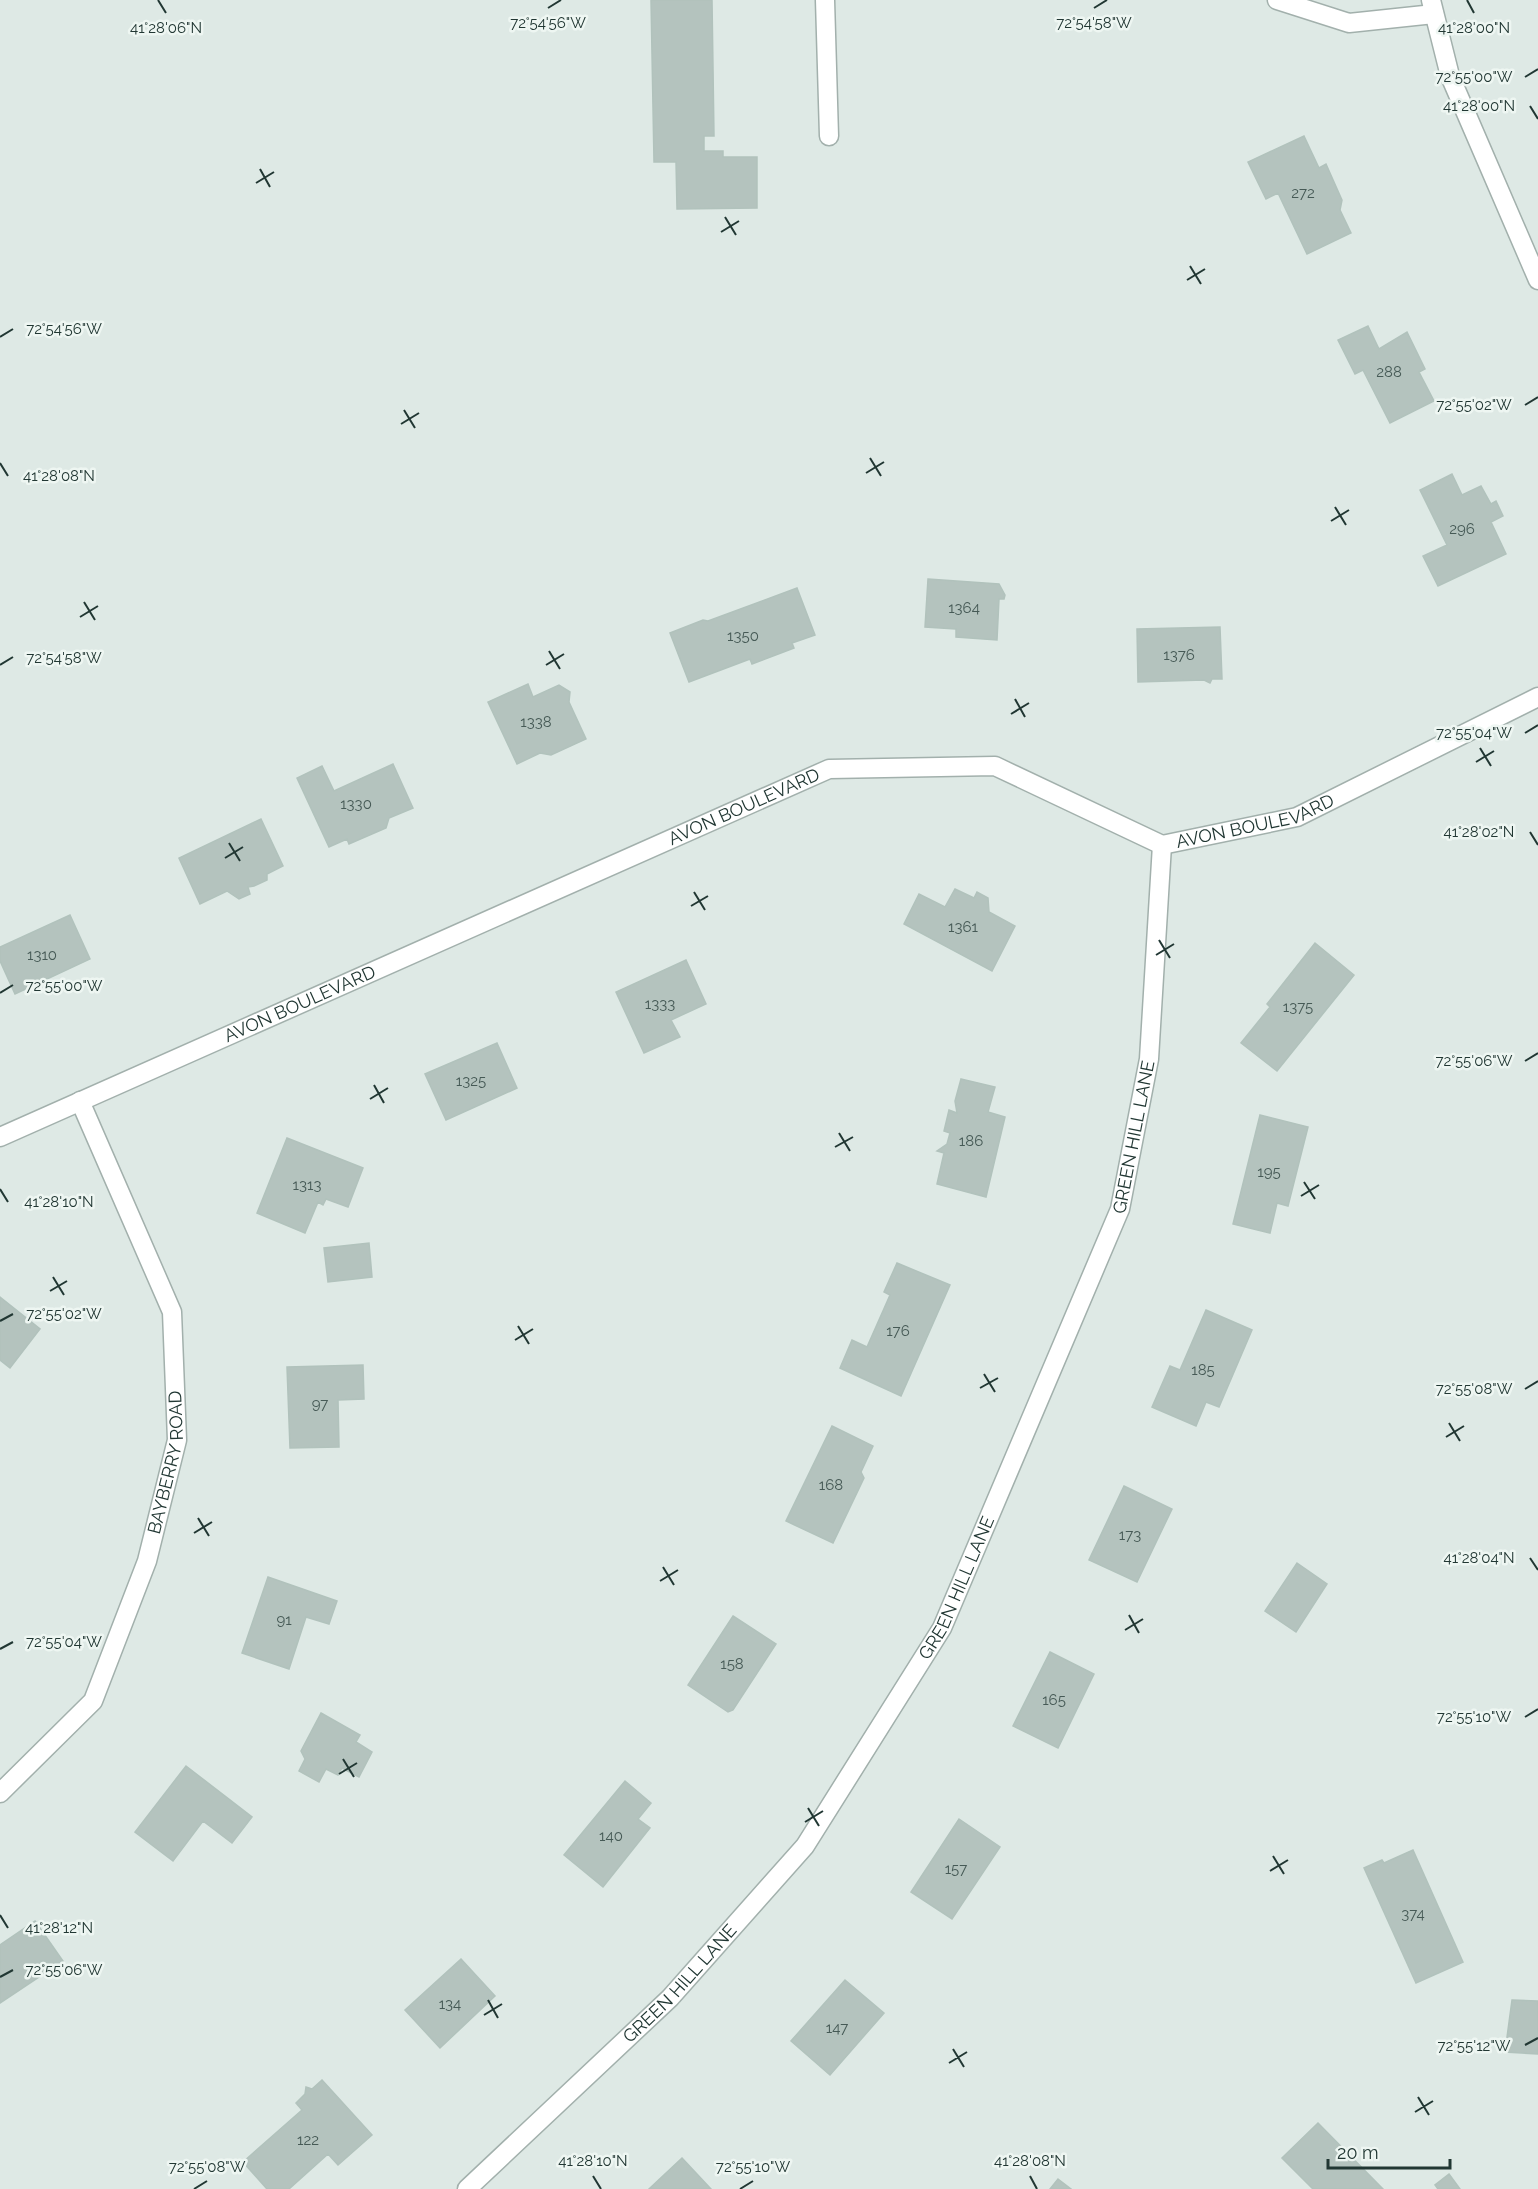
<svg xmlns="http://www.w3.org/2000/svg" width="1538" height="2189" viewBox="0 0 1538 2189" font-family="Raleway,sans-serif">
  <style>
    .building { fill: #b4c3be; stroke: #b1c2bc; stroke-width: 1.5 }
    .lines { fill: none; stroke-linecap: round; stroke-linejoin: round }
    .service-casing { stroke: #a2b0ac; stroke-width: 21 }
    .minor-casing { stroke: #a2b0ac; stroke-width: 21 }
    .tertiary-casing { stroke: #a2b0ac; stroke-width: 21 }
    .service { stroke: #fff; stroke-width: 18 }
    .minor { stroke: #fff; stroke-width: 18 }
    .tertiary { stroke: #fff; stroke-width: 18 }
    .ticks { fill: none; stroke: #213733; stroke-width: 2 }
    .labels { text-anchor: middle; stroke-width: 5; stroke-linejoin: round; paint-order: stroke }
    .number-label { font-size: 15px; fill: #465a56 }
    .street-label { font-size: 18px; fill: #213733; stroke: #eef6f2 }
    .ticks-label { font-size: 15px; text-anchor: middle; fill: #213733; stroke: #eef6f2; stroke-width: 5; stroke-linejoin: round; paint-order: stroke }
  </style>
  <rect width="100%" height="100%" fill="#dee9e5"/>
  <path class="building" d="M 651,0 L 712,0 L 714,136 L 704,136 L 704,151 L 723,151 L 723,157 L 757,157 L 757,208 L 677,209 L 676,162 L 654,162 Z
    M 1304,136 L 1319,168 L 1326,164 L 1342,200 L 1340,210 L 1351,233 L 1307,254 L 1278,193 L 1266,199 L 1248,162 Z
    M 1368,326 L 1379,349 L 1407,332 L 1425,369 L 1419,372 L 1434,401 L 1390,423 L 1363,370 L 1355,374 L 1338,340 Z
    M 1452,474 L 1462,495 L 1481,486 L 1491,504 L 1496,501 L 1503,516 L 1491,522 L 1506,554 L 1438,586 L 1423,556 L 1447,545 L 1420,490 Z
    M 928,579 L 999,584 L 1005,595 L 1004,599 L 999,599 L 997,640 L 956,637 L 956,629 L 925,627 Z
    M 797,588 L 815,635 L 792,643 L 794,648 L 752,664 L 750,659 L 689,682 L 670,633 L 703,620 L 708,621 Z
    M 1220,627 L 1222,679 L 1212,679 L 1210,683 L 1204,680 L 1138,682 L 1137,629 Z
    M 528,684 L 533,697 L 559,685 L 570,692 L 569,702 L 586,739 L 551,755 L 540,753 L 517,764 L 488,702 Z
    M 393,764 L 413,808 L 389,818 L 386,828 L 349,844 L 347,839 L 329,847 L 297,778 L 322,766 L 334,791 Z
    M 261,819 L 283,866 L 267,874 L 267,880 L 254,886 L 248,887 L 250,894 L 239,899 L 227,891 L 200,904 L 179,858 Z
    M 955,889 L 974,898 L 977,892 L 988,898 L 989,912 L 1015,926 L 992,971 L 904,924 L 919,894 L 945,907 Z
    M 70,915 L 90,959 L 15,994 L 0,961 L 0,947 Z
    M 1315,943 L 1354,975 L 1277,1071 L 1241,1043 L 1270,1007 L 1267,1004 Z
    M 686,960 L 706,1004 L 671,1020 L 680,1037 L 644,1053 L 616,992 Z
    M 497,1043 L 517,1088 L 446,1120 L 425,1074 Z
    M 961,1079 L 995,1087 L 988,1112 L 1005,1117 L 986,1197 L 937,1184 L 944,1153 L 937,1151 L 947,1144 L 950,1133 L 944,1131 L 949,1110 L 957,1113 L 955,1101 Z
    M 1260,1115 L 1308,1127 L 1288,1206 L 1277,1203 L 1270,1233 L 1233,1224 Z
    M 287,1138 L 363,1168 L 348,1207 L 326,1199 L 323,1205 L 318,1202 L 305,1233 L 257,1213 Z
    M 369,1243 L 372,1277 L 328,1282 L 324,1248 Z
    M 897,1263 L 950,1285 L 901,1396 L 840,1368 L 852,1340 L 867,1347 L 890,1295 L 884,1292 Z
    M 0,1297 L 40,1329 L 10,1368 L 0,1360 Z
    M 1206,1310 L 1252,1330 L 1219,1407 L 1206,1402 L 1196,1426 L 1152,1407 L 1170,1366 L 1180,1370 Z
    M 363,1365 L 364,1399 L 338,1400 L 339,1447 L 290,1448 L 287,1367 Z
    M 832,1426 L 873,1446 L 861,1472 L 864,1478 L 833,1543 L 786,1521 Z
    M 1124,1486 L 1172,1509 L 1137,1582 L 1089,1560 Z
    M 1297,1563 L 1327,1584 L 1296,1632 L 1265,1611 Z
    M 268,1577 L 337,1601 L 329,1624 L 306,1617 L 289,1669 L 242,1653 Z
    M 733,1616 L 776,1644 L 733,1710 L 728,1712 L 688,1685 Z
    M 1050,1652 L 1094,1674 L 1058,1748 L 1013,1726 Z
    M 321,1713 L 360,1735 L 356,1742 L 372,1752 L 359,1777 L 342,1768 L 338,1775 L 326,1769 L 319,1782 L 299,1771 L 305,1759 L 301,1751 Z
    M 186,1766 L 252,1817 L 232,1843 L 203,1821 L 173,1861 L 135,1832 Z
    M 625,1781 L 651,1803 L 638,1819 L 650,1828 L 603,1887 L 564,1855 Z
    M 959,1819 L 1000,1847 L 952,1919 L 911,1892 Z
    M 1413,1850 L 1463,1962 L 1416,1983 L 1364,1868 L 1382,1860 L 1384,1863 Z
    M 35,1921 L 63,1961 L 0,2003 L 0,1945 Z
    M 461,1959 L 495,1996 L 440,2048 L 405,2010 Z
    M 845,1980 L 884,2013 L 830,2075 L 791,2041 Z
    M 1512,2000 L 1538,2001 L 1538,2054 L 1505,2052 Z
    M 322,2080 L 372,2135 L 338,2165 L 328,2154 L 289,2189 L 267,2189 L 243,2162 L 302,2110 L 296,2103 L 305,2094 L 306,2087 L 312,2089 Z
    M 1318,2123 L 1383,2189 L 1313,2189 L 1282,2158 Z
    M 682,2158 L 711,2189 L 649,2189 Z
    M 1449,2174 L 1460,2189 L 1438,2189 L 1435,2185 Z
    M 1058,2179 L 1071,2189 L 1050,2189 Z"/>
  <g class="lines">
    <g class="service-casing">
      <path id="service" d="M 825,0 L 829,136
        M 1277,0 L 1349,23 L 1434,14"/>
    </g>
    <g class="minor-casing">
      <g id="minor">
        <path id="s1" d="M 0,1137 L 829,769 L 995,766 L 1162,845 L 1297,817 L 1538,697"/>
        <path id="s2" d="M 0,1793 L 93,1701 L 147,1561 L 177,1440 L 172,1312 L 80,1101"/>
        <path id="s3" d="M 467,2189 L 670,1998 L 805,1846 L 942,1628 L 1120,1209 L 1149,1059 L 1162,845"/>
      </g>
    </g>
    <g class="tertiary-casing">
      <path id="tertiary" d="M 1431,0 L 1450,76 L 1538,280"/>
    </g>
    <use href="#service" class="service"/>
    <use href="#minor" class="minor"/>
    <use href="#tertiary" class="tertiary"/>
  </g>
  <path class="ticks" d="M 158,0 L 166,13M 1467,0 L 1474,13M 548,8 L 561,0M 1094,8 L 1107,0M 1525,77 L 1538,69M 1530,106 L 1538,119M 260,169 L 270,187M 256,183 L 274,172M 725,217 L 736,235M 721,232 L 739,221M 1190,266 L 1201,284M 1187,280 L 1205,269M 0,337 L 13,329M 1525,405 L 1538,397M 404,410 L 415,428M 401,424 L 419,413M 870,458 L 881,476M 0,463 L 8,476M 866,473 L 884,462M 1335,507 L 1346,525M 1331,521 L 1349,510M 84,602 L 95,620M 80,617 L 98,606M 549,651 L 560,669M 0,665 L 13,657M 546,665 L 564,654M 1015,699 L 1025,717M 1011,714 L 1029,703M 1525,733 L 1538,725M 1480,748 L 1491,766M 1476,762 L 1494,751M 1530,832 L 1538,845M 229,843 L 240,861M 225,858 L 243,847M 694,892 L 705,910M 691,906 L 708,896M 1159,940 L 1170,958M 1156,955 L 1174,944M 0,993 L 13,985M 1525,1061 L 1538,1053M 374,1085 L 384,1103M 370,1099 L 388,1088M 839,1133 L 850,1151M 835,1147 L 853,1137M 1304,1182 L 1315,1199M 0,1189 L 8,1202M 1301,1196 L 1319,1185M 53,1277 L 64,1295M 50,1291 L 67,1281M 0,1321 L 13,1314M 518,1326 L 529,1344M 515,1340 L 533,1329M 984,1374 L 995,1392M 980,1388 L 998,1378M 1525,1389 L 1538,1381M 1449,1423 L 1460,1441M 1446,1437 L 1464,1426M 198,1518 L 209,1536M 194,1533 L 212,1522M 1530,1558 L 1538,1570M 663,1567 L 674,1585M 660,1581 L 678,1570M 1129,1615 L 1139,1633M 1125,1630 L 1143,1619M 0,1649 L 13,1642M 1525,1717 L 1538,1709M 343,1759 L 354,1777M 339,1774 L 357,1763M 808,1808 L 819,1826M 805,1822 L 823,1811M 1273,1856 L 1284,1874M 1270,1871 L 1288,1860M 0,1915 L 8,1928M 0,1977 L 13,1970M 488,2000 L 498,2018M 484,2015 L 502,2004M 1525,2045 L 1538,2038M 953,2049 L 964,2067M 949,2063 L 967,2052M 1418,2097 L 1429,2115M 1415,2112 L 1433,2101M 593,2176 L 601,2189M 1030,2176 L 1037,2189M 194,2189 L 207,2181M 740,2189 L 753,2181"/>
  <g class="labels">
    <g class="number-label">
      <text x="1303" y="198">272</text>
      <text x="1389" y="377">288</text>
      <text x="1462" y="534">296</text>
      <text x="964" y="613">1364</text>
      <text x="743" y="641">1350</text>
      <text x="1179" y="660">1376</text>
      <text x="536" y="727">1338</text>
      <text x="356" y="809">1330</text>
      <text x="963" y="932">1361</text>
      <text x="42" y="960">1310</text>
      <text x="660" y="1009">1333</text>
      <text x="1298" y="1012">1375</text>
      <text x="471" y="1086">1325</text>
      <text x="971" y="1146">186</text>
      <text x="1269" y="1177">195</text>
      <text x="307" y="1190">1313</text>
      <text x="898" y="1336">176</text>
      <text x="1203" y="1375">185</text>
      <text x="320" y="1409">97</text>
      <text x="831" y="1490">168</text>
      <text x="1130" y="1540">173</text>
      <text x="284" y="1625">91</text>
      <text x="732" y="1669">158</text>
      <text x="1054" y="1705">165</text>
      <text x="611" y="1841">140</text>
      <text x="956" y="1874">157</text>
      <text x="1413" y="1919">374</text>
      <text x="450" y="2009">134</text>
      <text x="837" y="2033">147</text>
      <text x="308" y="2145">122</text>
    </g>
    <g class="street-label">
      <text dy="6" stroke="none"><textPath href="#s1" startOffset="814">AVON BOULEVARD</textPath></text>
      <text dy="6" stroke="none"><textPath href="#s1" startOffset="1354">AVON BOULEVARD</textPath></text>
      <text dy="6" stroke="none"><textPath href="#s1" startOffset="328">AVON BOULEVARD</textPath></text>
      <text dy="6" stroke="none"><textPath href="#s3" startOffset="1268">GREEN HILL LANE</textPath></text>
      <text dy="6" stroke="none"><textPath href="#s2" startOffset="382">BAYBERRY ROAD</textPath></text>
      <text dy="6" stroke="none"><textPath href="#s3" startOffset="782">GREEN HILL LANE</textPath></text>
      <text dy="6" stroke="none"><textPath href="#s3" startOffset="296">GREEN HILL LANE</textPath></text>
    </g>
  </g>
  <g class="ticks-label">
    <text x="548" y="28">72°54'56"W</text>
    <text x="1094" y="28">72°54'58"W</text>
    <text x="1474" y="33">41°28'00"N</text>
    <text x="166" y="33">41°28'06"N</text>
    <text x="1474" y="82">72°55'00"W</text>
    <text x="1479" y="111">41°28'00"N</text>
    <text x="64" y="334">72°54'56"W</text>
    <text x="1474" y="410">72°55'02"W</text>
    <text x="59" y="481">41°28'08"N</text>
    <text x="64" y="663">72°54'58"W</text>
    <text x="1474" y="738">72°55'04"W</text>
    <text x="1479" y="837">41°28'02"N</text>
    <text x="64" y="991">72°55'00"W</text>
    <text x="1474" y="1066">72°55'06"W</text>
    <text x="59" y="1207">41°28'10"N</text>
    <text x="64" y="1319">72°55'02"W</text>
    <text x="1474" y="1394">72°55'08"W</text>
    <text x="1479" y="1563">41°28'04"N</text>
    <text x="64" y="1647">72°55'04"W</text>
    <text x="1474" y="1722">72°55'10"W</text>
    <text x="59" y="1933">41°28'12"N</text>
    <text x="64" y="1975">72°55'06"W</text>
    <text x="1474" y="2051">72°55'12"W</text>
    <text x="593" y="2166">41°28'10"N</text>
    <text x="1030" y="2166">41°28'08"N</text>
    <text x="207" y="2172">72°55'08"W</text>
    <text x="753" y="2172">72°55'10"W</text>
  </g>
  <path d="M1328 2159v9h122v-9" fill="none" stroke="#213733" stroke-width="3"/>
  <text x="1337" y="2159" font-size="18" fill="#213733" stroke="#eef6f2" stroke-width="4.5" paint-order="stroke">20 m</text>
</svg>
